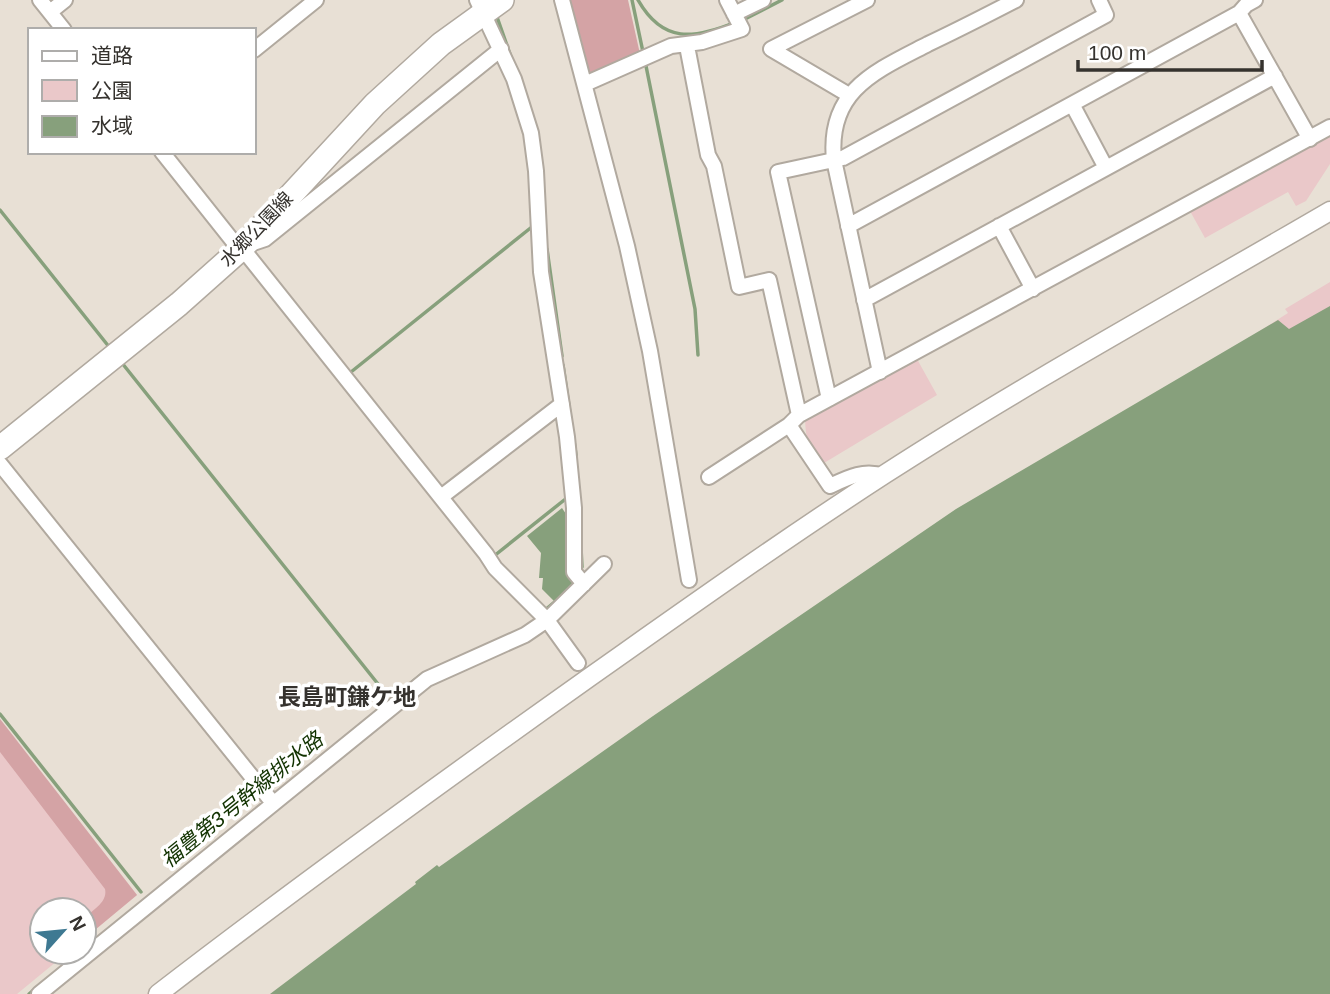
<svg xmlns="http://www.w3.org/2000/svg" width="1330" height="994" viewBox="0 0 1330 994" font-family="Arial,'Noto Sans JP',sans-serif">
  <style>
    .green { fill: #eac8c9 }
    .forest { fill: #d4a3a5 }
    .water { fill: #87a07c }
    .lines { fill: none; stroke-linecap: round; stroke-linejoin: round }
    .stream { stroke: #87a07c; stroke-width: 3.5 }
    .minor-casing { stroke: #b1a99f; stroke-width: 18 }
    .tertiary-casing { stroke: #b1a99f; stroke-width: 21 }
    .primary-casing { stroke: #b1a99f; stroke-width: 26 }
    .minor { stroke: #fff; stroke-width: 14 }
    .tertiary { stroke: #fff; stroke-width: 18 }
    .primary { stroke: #fff; stroke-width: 23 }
    .labels { text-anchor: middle; stroke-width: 7; stroke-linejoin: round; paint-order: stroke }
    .street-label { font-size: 19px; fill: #35322e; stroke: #fff }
    .water-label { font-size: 21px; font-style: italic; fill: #113200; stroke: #fff }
    .quarter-label { font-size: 23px; font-weight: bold; fill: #35322e; stroke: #fff }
  </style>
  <rect width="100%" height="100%" fill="#e8e0d5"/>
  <path class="green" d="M 1330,134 L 1330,164 L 1306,201 L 1296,206 L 1288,192 L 1205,238 L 1190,211 Z
    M 1330,282 L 1330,331 L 1252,336 L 1288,313 L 1285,309 Z
    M 917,359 L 937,395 L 824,463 C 808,448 806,440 805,419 Z
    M 0,719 L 137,895 L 84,939 L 84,910 L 42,910 L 42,952 L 68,952 L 17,994 L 0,994 Z"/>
  <path class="forest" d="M 567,0 L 628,0 L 640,54 L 591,77 L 586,73 Z
    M 0,719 L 137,895 L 84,939 L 84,918 C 93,910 108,902 105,889 L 0,752 Z"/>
  <path class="water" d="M 1330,306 L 1330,994 L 270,994 L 416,884 L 415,882 L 437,865 L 439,867 L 653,716 L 956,509 L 1278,320 L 1289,329 Z
    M 562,508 L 566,514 L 568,572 L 577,582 L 556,603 L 542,589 L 543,578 L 539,578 L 541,553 L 527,536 Z"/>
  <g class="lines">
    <path class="stream" d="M 632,0 L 643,52
      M 638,0 C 663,44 694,39 736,22
      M 497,17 L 511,57
      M 743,20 L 782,0
      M 645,61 L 695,309 L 698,355
      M 0,210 L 110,348
      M 547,249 L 562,356
      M 122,363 L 386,694
      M 563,365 L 576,455
      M 351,372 L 533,226
      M 581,548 L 582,567
      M 494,556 L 568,497
      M 545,610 L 557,600
      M 374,713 L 422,674 L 518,631
      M 0,714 L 141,892
      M 29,994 L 36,988"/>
    <g class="minor-casing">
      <path id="minor" d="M 40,0 L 64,30
        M 477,0 L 514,79 L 531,133 L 536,171 L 541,272 L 567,437 L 574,508 L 574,572 L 584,584
        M 562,0 L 627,246 L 650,351 L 689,580
        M 50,12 L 65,0
        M 1239,13 L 1310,139
        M 734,14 L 763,0
        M 687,46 L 708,155 L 714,166 L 739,287 L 769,280 L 799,415
        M 254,50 L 316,0
        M 585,84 L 671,46 L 702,42 L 742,29 L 727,0
        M 849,95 L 771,49 L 867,0
        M 1072,104 L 1106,168
        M 162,152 L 232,240 L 242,248 L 486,554 L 495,568 L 547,620 L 578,663
        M 848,226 L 1239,13 L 1246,5 L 1255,0
        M 999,226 L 1033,289
        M 253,243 L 265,239 L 501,49
        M 864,300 L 1275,76
        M 880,372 L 834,160 C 827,90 876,71 928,44 C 958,30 987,15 1016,0
        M 829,399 L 778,172 L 843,158 L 1106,15 L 1099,0
        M 0,464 L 273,803
        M 883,476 C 864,469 847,478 830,486 L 789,425 L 799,415 L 1330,127
        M 709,477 L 789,425
        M 441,497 L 562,404
        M 39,994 L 427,679 L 525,635 L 547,620 L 604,564"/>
    </g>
    <g class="tertiary-casing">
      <path id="tertiary" d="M 158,994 C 298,886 442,782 587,679 C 685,610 783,540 885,474 C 1029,381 1181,298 1330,211"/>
    </g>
    <g class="primary-casing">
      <path id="primary" d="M 0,448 L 179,304 L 242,248 L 375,104 L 441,44 L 502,0"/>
    </g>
    <use href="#minor" class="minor"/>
    <use href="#tertiary" class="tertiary"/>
    <use href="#primary" class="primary"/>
  </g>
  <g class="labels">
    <g class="street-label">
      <text transform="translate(256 229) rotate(-46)" y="7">水郷公園線</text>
    </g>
    <g class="water-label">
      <text transform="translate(242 800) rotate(-39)" y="7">福豊第3号幹線排水路</text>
    </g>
    <g class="quarter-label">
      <text x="347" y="705">長島町鎌ケ地</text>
    </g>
  </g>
  <rect x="28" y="28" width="228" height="126" fill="#ffffff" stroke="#aeadab" stroke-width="2"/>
  <rect x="42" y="51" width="35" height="10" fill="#ffffff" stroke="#aeadab" stroke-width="2"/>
  <text x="91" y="63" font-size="21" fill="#35322e">道路</text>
  <rect x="42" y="80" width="35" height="21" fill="#eac8c9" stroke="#aeadab" stroke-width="2"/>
  <text x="91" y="98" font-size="21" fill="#35322e">公園</text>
  <rect x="42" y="116" width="35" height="21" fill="#87a07c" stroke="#aeadab" stroke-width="2"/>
  <text x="91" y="133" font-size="21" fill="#35322e">水域</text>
  <g transform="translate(63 931) rotate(63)"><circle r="33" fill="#ffffff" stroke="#aeadab" stroke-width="2"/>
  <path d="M0-5L12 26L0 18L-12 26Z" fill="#3e7992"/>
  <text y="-10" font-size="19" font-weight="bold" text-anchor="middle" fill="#35322e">N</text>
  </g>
  <path d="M1078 60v10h184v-10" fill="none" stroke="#35322e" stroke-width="3.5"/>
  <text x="1088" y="60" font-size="21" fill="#35322e" stroke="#ffffff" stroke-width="5" paint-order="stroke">100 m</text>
</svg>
